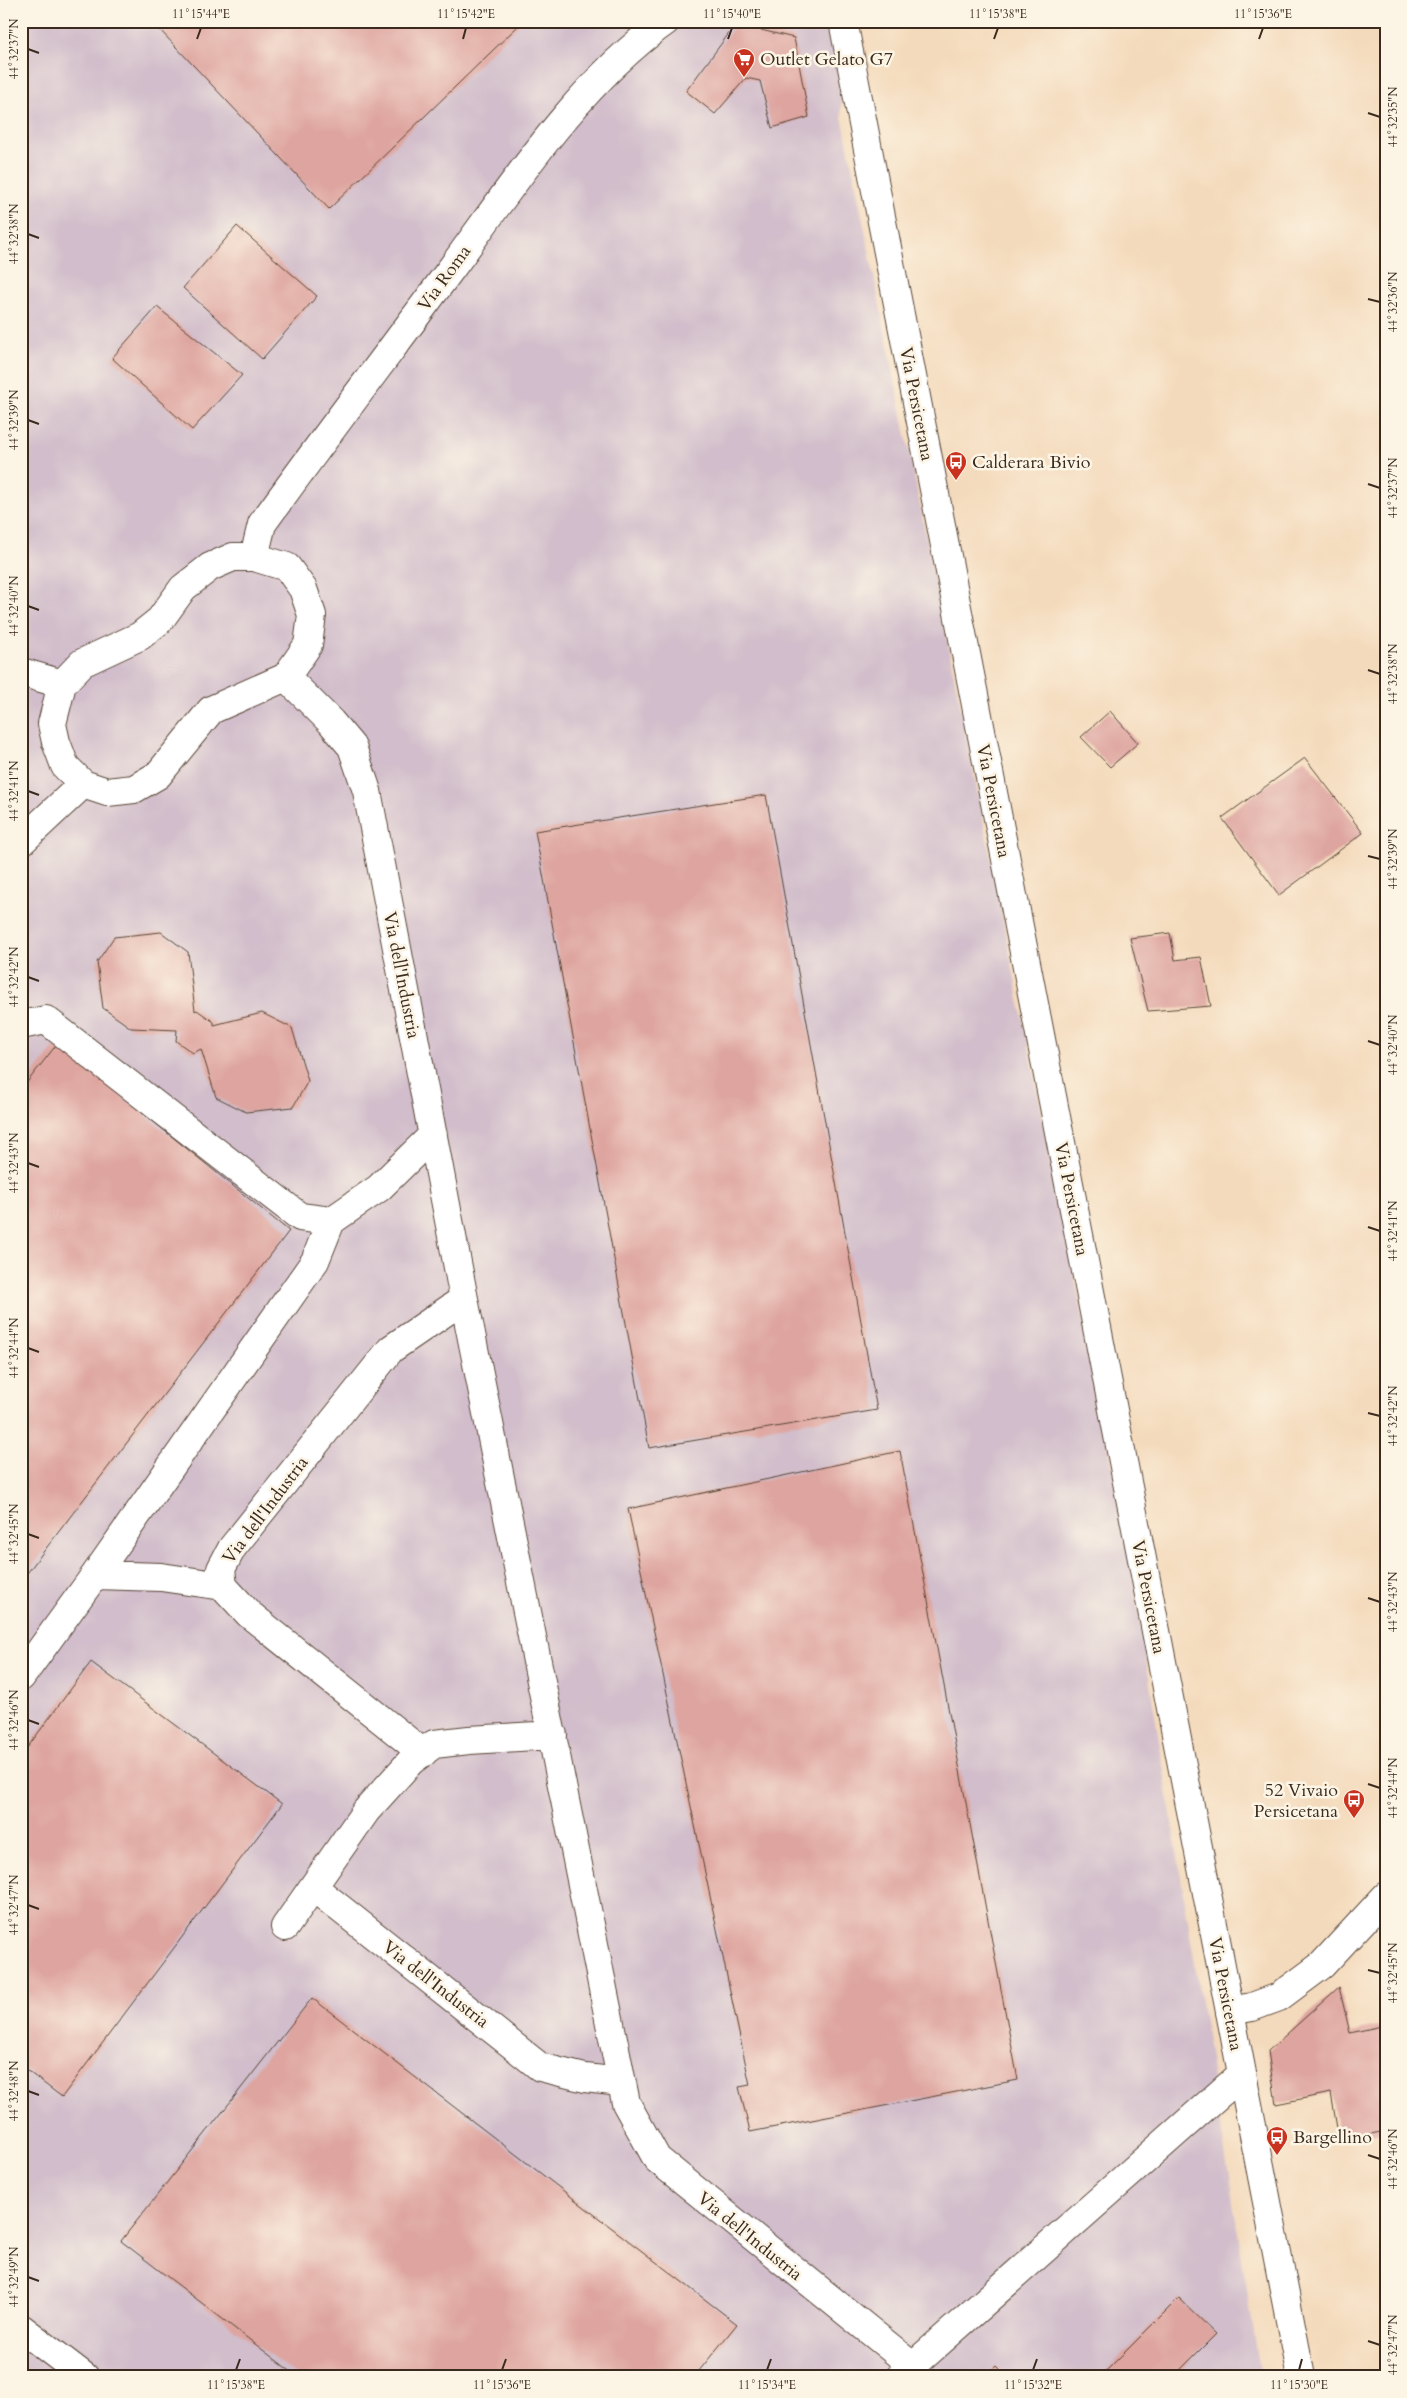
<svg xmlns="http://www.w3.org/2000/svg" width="1407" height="2398" viewBox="0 0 1407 2398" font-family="Cardo,serif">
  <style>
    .industrial { fill: #d1bdcb }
    .building { fill: #dea49f }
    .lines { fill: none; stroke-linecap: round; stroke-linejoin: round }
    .minor-casing { stroke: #574436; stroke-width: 30 }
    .major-casing { stroke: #574436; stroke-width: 30 }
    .minor { stroke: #fff; stroke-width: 28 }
    .major { stroke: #fff; stroke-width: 28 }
    .ticks { fill: none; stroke: #3b2a1e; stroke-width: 2 }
    .labels { text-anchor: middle; stroke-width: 5; stroke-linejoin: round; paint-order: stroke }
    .poi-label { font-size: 18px; fill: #3b2a1e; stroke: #fcf5e5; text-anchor: start }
    .street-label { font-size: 18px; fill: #3b2a1e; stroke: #fcf5e5 }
    .neatline { fill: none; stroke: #3b2a1e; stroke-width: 2 }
    .ticks-label { font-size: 12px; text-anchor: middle; fill: #3b2a1e }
  </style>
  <rect width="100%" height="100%" fill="#fcf5e5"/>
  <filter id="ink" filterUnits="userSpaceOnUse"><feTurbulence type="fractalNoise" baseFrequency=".02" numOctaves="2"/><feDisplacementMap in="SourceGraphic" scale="10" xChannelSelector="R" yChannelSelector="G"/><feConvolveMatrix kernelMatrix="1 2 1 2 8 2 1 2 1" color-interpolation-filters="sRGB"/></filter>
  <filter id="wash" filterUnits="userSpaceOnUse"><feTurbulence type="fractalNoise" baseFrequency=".0096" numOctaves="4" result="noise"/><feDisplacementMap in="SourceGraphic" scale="20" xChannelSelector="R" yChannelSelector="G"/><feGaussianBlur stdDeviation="1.12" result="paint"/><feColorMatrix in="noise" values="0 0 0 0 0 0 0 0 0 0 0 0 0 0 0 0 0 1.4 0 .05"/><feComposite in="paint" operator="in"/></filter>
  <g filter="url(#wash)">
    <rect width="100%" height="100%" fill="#f4dabc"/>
    <path class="industrial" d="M 21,21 L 847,21 L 841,111 L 1125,1528 L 1261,2377 L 21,2377 Z"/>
    <g id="blocks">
      <path class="building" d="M 167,21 L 517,21 L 520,24 L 329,209 L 159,29 Z
        M 736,24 L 794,38 L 809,117 L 772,128 L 760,81 L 746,78 L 715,114 L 686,91 Z
        M 237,226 L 317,296 L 262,359 L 183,288 Z
        M 157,307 L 242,375 L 192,430 L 112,358 Z
        M 1110,711 L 1138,743 L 1110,767 L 1081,737 Z
        M 1305,758 L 1363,833 L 1279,895 L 1222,818 Z
        M 766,795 L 877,1410 L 649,1448 L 535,831 Z
        M 161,932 L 188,952 L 195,1011 L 197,1010 L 214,1022 L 214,1025 L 262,1013 L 292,1028 L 308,1081 L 293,1107 L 246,1112 L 216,1097 L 201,1049 L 193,1053 L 176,1041 L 177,1030 L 131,1028 L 103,1008 L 97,962 L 114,937 Z
        M 1170,933 L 1175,960 L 1201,957 L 1211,1006 L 1148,1011 L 1130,938 Z
        M 57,1044 L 289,1231 L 21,1581 L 21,1090 Z
        M 900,1451 L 1018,2080 L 750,2132 L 739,2087 L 750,2085 L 628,1509 Z
        M 91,1662 L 282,1804 L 62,2097 L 21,2066 L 21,1756 Z
        M 1339,1987 L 1350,2033 L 1386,2025 L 1386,2131 L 1339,2140 L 1331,2093 L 1276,2104 L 1268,2051 Z
        M 312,1998 L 737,2324 L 694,2377 L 298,2377 L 121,2241 Z
        M 1179,2298 L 1216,2334 L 1173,2377 L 1100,2377 Z
        M 996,2366 L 1007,2377 L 985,2377 Z"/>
    </g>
  </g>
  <g filter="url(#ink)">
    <use href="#blocks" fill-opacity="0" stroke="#574436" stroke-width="1"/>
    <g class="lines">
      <g class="minor-casing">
        <path id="minor" d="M 233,557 L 254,557 L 287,567 L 303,589 L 312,615 L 308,645 L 286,677 L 211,710 L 158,775 L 134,789 L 107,792 L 83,784 L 65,766 L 56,742 L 52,724 L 62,684 L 82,663 L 140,636 L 160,620 L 183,588 L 210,567 Z
          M 254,557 L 262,524 C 324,438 388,354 451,269 C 513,184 580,82 666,21
          M 21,672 L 62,684
          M 286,677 L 331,722 L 352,747 L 367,791 L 464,1299 L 626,2103 L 657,2159 L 912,2365
          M 21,842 L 83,784
          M 21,1025 L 46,1020 L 300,1217 L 331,1221 L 379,1188 L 433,1135
          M 95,1575 L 315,1261 L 331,1221
          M 21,1677 L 95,1575 L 161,1577 L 223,1586
          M 423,1753 L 249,1614 L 223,1586 L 221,1569 L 232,1548 L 391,1349 L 464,1299
          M 313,1887 L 540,2067 L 585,2078 L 621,2082
          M 285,1927 L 366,1811 L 411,1761 L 434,1744 L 469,1740 L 553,1735
          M 1230,2011 L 1252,2007 L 1279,1997 L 1322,1965 L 1386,1896
          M 21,2328 L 85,2377
          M 900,2377 L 1242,2074"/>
      </g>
      <g class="major-casing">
        <path id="major" d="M 843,21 L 1301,2377"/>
      </g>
      <use href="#minor" class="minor"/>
      <use href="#major" class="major"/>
    </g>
  </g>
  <path class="ticks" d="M 197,39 L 201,28M 463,39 L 466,28M 728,39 L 732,28M 994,39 L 998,28M 1259,39 L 1263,28M 28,49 L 39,53M 1368,113 L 1380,117M 28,234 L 39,238M 1368,299 L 1380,302M 28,420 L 39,424M 1368,484 L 1380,488M 28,606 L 39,610M 1368,670 L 1380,674M 28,791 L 39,795M 1368,856 L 1380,859M 28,977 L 39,981M 1368,1041 L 1380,1045M 28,1163 L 39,1167M 1368,1227 L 1380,1231M 28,1348 L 39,1352M 1368,1413 L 1380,1416M 28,1534 L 39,1538M 1368,1598 L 1380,1602M 28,1720 L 39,1724M 1368,1784 L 1380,1788M 28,1905 L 39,1909M 1368,1970 L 1380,1973M 28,2091 L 39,2095M 1368,2155 L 1380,2159M 28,2277 L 39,2281M 1368,2341 L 1380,2345M 236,2370 L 240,2359M 502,2370 L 506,2359M 767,2370 L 771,2359M 1033,2370 L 1037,2359M 1299,2370 L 1302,2359"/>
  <defs>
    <g id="supermarket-pin" transform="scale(1.125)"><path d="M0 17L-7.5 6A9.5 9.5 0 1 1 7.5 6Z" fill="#c8321e" stroke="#fcf5e5"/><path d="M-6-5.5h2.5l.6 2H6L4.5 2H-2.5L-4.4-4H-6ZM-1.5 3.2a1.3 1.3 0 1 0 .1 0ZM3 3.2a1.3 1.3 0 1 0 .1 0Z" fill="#fff"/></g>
    <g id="bus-pin" transform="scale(1.125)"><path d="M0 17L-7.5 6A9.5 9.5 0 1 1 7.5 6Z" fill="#c8321e" stroke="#fcf5e5"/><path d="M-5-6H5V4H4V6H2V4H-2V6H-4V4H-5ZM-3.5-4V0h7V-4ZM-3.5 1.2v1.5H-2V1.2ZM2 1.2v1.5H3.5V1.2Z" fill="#fff"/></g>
  </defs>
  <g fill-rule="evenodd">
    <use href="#supermarket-pin" x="744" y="59"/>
    <use href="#bus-pin" x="956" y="462"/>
    <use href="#bus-pin" x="1354" y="1800"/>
    <use href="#bus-pin" x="1277" y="2137"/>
  </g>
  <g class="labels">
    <g class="poi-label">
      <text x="760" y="65">Outlet Gelato G7</text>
      <text x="972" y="468">Calderara Bivio</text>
      <text x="1338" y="1796" text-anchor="end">52 Vivaio<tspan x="1338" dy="21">Persicetana</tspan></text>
      <text x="1293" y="2143">Bargellino</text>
    </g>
    <g class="street-label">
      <text transform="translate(444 278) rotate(-54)" y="6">Via Roma</text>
      <text transform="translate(917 404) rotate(79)" y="6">Via Persicetana</text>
      <text transform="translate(994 801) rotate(79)" y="6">Via Persicetana</text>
      <text transform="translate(402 975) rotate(79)" y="6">Via dell'Industria</text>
      <text transform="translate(1072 1199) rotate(79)" y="6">Via Persicetana</text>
      <text transform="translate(265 1510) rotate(-53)" y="6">Via dell'Industria</text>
      <text transform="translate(1149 1597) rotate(79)" y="6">Via Persicetana</text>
      <text transform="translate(436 1984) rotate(38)" y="6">Via dell'Industria</text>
      <text transform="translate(1226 1994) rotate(79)" y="6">Via Persicetana</text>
      <text transform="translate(750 2236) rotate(39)" y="6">Via dell'Industria</text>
    </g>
  </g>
  <rect width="1407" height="2398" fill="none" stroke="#fcf5e5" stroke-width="55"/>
  <rect x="28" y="28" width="1352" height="2342" class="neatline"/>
  <g class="ticks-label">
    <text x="201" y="18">11°15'44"E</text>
    <text x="466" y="18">11°15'42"E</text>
    <text x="732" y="18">11°15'40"E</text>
    <text x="998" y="18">11°15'38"E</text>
    <text x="1263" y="18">11°15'36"E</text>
    <text transform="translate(14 49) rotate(-90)" y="4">44°32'37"N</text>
    <text transform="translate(1393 117) rotate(-90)" y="4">44°32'35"N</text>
    <text transform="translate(14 234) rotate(-90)" y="4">44°32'38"N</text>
    <text transform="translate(1393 302) rotate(-90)" y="4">44°32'36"N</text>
    <text transform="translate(14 420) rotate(-90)" y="4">44°32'39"N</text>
    <text transform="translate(1393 488) rotate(-90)" y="4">44°32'37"N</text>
    <text transform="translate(14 606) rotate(-90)" y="4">44°32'40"N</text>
    <text transform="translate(1393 674) rotate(-90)" y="4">44°32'38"N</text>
    <text transform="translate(14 791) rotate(-90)" y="4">44°32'41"N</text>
    <text transform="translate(1393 859) rotate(-90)" y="4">44°32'39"N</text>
    <text transform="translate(14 977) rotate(-90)" y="4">44°32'42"N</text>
    <text transform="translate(1393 1045) rotate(-90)" y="4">44°32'40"N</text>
    <text transform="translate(14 1163) rotate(-90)" y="4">44°32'43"N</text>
    <text transform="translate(1393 1231) rotate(-90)" y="4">44°32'41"N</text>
    <text transform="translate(14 1348) rotate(-90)" y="4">44°32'44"N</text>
    <text transform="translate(1393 1416) rotate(-90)" y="4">44°32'42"N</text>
    <text transform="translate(14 1534) rotate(-90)" y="4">44°32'45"N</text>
    <text transform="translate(1393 1602) rotate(-90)" y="4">44°32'43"N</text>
    <text transform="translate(14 1720) rotate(-90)" y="4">44°32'46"N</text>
    <text transform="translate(1393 1788) rotate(-90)" y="4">44°32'44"N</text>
    <text transform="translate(14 1905) rotate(-90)" y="4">44°32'47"N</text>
    <text transform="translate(1393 1973) rotate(-90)" y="4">44°32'45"N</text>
    <text transform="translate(14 2091) rotate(-90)" y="4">44°32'48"N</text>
    <text transform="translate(1393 2159) rotate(-90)" y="4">44°32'46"N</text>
    <text transform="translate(14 2277) rotate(-90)" y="4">44°32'49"N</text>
    <text transform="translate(1393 2345) rotate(-90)" y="4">44°32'47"N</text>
    <text x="236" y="2389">11°15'38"E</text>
    <text x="502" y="2389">11°15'36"E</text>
    <text x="767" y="2389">11°15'34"E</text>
    <text x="1033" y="2389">11°15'32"E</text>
    <text x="1299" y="2389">11°15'30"E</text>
  </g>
</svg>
